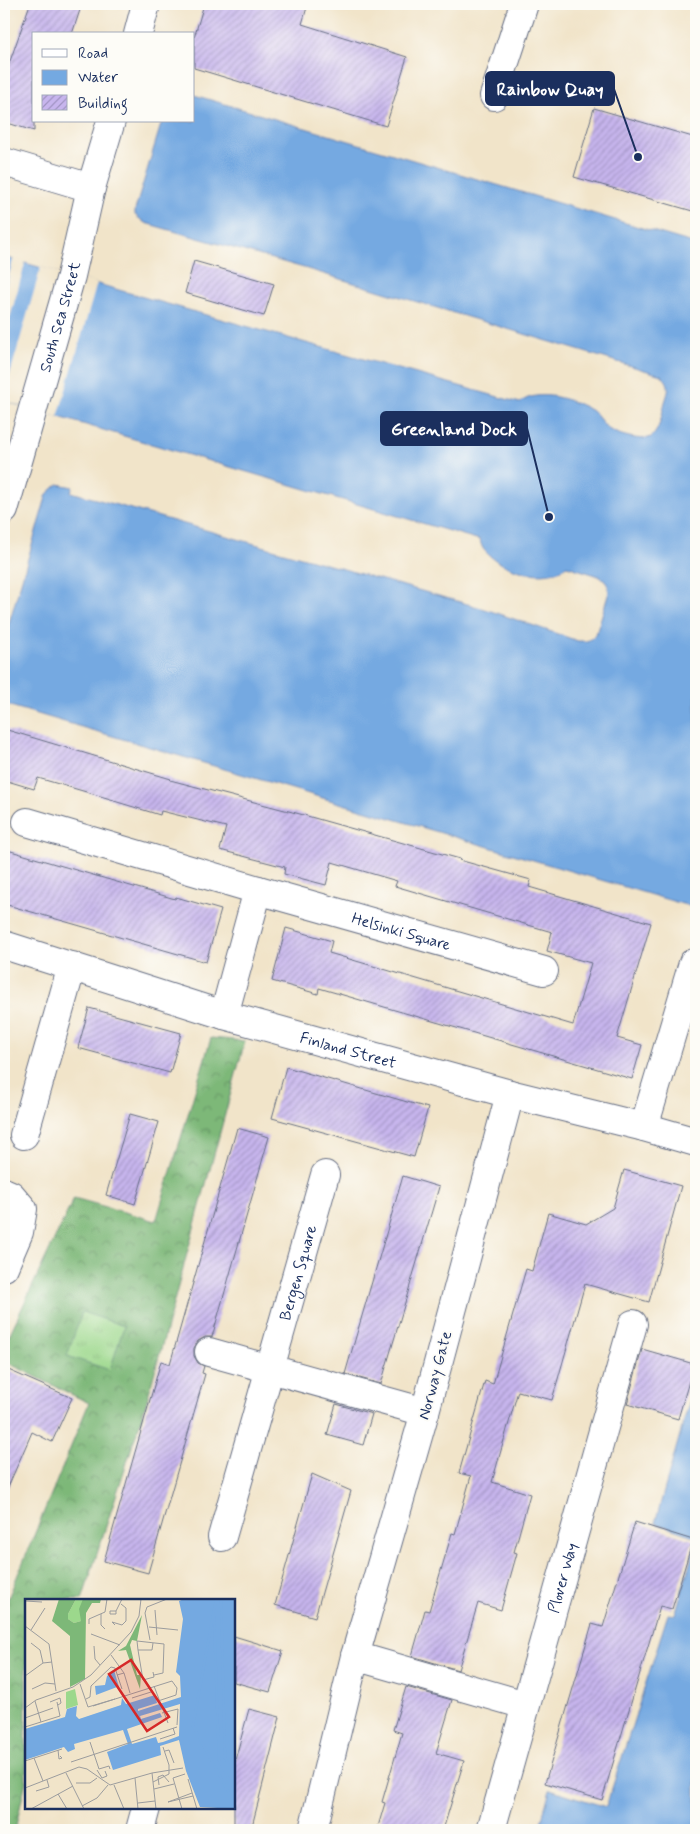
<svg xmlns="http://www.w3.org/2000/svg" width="700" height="1834" viewBox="0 0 700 1834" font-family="Mynerve,sans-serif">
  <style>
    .forest { fill: url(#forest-crowns); stroke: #4c746b }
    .park { fill: url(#park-tufts); stroke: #5c8475 }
    .water { fill: #74a9e1; stroke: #486ca0 }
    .pier { fill: #f1e4c9 }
    .building { fill: url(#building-hatch) }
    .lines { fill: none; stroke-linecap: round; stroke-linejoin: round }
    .minor-casing { stroke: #666e83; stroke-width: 30 }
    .minor { stroke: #fff; stroke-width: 28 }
    .labels { text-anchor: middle; stroke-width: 4; stroke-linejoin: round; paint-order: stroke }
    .street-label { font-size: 16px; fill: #1b2f5e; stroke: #fdfcf7 }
    .inset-river { fill: none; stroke: #74a9e1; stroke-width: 2.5 }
    .inset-road { fill: none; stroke: #9b9c9e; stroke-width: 1 }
    .view { fill: #d62828; fill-opacity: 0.15; stroke: #d62828; stroke-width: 2.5 }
    .inset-edge { fill: none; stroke: #1b2f5e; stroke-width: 2.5 }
    .leader { fill: none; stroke: #1b2f5e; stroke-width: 2 }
    .callout-dot { fill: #1b2f5e; stroke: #fdfcf7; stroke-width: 2 }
    .callout { fill: #1b2f5e; stroke: #1b2f5e; stroke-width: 2 }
    .callout-label { font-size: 18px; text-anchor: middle; font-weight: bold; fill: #fff }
  </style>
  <defs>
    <pattern id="forest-crowns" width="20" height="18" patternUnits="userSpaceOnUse" patternTransform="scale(1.25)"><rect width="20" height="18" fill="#7db878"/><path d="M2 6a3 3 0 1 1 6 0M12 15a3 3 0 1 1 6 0" fill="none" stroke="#669666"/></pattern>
    <pattern id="park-tufts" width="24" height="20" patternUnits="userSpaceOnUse" patternTransform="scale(1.25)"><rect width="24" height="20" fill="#9cd88c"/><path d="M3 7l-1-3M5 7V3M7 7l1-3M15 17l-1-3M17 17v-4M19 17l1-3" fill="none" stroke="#86ba7b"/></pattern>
    <pattern id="building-hatch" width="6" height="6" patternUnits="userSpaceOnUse" patternTransform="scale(1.25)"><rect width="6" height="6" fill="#c7b5ed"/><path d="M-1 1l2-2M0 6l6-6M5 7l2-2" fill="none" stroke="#a194c3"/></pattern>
  </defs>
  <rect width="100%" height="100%" fill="#fdfcf7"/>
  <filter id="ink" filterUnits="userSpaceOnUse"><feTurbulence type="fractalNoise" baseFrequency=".02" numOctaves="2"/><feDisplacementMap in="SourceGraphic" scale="10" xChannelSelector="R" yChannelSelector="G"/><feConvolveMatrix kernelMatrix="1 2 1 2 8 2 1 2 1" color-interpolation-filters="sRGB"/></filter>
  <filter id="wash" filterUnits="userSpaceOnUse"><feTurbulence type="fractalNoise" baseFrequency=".0096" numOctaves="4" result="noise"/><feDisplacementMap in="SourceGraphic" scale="20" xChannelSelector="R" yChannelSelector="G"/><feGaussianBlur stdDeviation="1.12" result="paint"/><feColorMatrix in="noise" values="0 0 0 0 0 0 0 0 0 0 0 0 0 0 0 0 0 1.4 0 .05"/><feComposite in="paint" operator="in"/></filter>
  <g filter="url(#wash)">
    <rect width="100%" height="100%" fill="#f1e4c9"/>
    <path class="forest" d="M 211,1038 L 245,1041 L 146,1404 L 82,1600 L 26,1600 L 26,1781 L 15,1830 L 4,1830 L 4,1608 L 89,1403 L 4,1361 L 4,1346 L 74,1198 L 156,1221 Z"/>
    <path class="park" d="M 82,1312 L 124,1326 L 110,1370 L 67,1356 Z"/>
    <path class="water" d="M 194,95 L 696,244 L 696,908 L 7,705 L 5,710 L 4,710 L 4,640 L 47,494 L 58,484 L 73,487 L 71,492 L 485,609 L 578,641 L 587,641 L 593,637 L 597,631 L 609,592 L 608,586 L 604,579 L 596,575 L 567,566 C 546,583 501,570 485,551 C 482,548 481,544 480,540 L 4,401 L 4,257 L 185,309 L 520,403 C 537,387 575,400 592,411 C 599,416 604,427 610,430 C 617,435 644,442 651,437 C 660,431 662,413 665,402 C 669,390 671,384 661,375 L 304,268 L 145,223 L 135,215 L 135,210 L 162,121 L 194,121 Z
      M 696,1378 L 696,1537 L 655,1523 Z
      M 696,1542 L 696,1830 L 539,1830 L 550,1789 L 606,1807 L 668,1614 L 675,1615 Z"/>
    <path class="pier" d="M 14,257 L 26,260 L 4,339 L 4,293 Z
      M 41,267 L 97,283 L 58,417 L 4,401 L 4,395 Z"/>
    <g id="blocks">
      <path class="building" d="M 30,4 L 82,4 L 72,34 L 34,34 L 34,131 L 4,122 L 4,62 L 9,64 Z
        M 204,4 L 308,4 L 302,24 L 407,57 L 386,126 L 194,68 L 194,38 Z
        M 594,108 L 696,138 L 696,212 L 574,177 Z
        M 194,261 L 274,284 L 264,316 L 185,293 Z
        M 4,729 L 171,779 L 170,780 L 300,814 L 460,859 L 459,860 L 531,880 L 529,887 L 651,923 L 617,1038 L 642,1045 L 632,1079 L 319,988 L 318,994 L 272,981 L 286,928 L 332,941 L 329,953 L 573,1025 L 591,963 L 547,951 L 552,932 L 395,886 L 397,881 L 332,862 L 326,885 L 284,874 L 285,867 L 220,850 L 226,827 L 161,811 L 160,815 L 114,801 L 114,800 L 38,778 L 34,789 L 4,780 Z
        M 4,849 L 175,899 L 176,897 L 221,910 L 206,962 L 4,904 Z
        M 89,1008 L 181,1033 L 170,1073 L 78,1048 Z
        M 286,1067 L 428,1108 L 414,1157 L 272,1118 Z
        M 130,1114 L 159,1122 L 135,1204 L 106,1195 Z
        M 237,1128 L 269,1137 L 212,1337 L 205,1337 L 198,1341 L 194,1348 L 194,1356 L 198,1363 L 204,1366 L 202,1373 L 205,1374 L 148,1573 L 104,1561 L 161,1361 L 170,1364 Z
        M 624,1170 L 681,1186 L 649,1302 L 585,1284 L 552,1400 L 518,1391 L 492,1482 L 530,1494 L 514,1552 L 517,1553 L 501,1610 L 478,1603 L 458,1670 L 412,1656 L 425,1610 L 429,1611 L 452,1533 L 455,1534 L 471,1476 L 459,1473 L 485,1381 L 493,1384 L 526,1269 L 532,1271 L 548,1213 L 586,1224 L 613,1208 Z
        M 403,1176 L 439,1187 L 381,1384 L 345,1374 Z
        M 642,1349 L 694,1364 L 678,1419 L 627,1404 Z
        M 4,1368 L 72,1398 L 52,1442 L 32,1432 L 4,1496 Z
        M 336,1404 L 372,1414 L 363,1445 L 327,1435 Z
        M 312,1474 L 351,1491 L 315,1617 L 275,1605 Z
        M 635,1522 L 693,1540 L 672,1609 L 660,1606 L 602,1800 L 545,1783 L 592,1624 L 603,1627 Z
        M 234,1636 L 283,1651 L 270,1692 L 234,1682 Z
        M 406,1687 L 452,1700 L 436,1753 L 464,1761 L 443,1830 L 377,1830 L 385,1803 L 382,1802 L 402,1733 L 393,1730 Z
        M 249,1709 L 280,1717 L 251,1830 L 234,1830 L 234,1764 Z"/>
    </g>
  </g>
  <g filter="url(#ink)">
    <use href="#blocks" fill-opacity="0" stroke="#666e83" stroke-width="1"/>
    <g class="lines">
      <g class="minor-casing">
        <g id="minor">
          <path d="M 138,34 L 146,4"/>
          <path d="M 494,96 L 524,4"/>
          <path d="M 4,162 L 91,188"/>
          <path id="s1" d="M 4,510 L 71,276 L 91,188 L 111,121"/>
          <path id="s2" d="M 27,822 L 258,890 L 544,971"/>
          <path id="s3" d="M 4,945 L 224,1015 L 510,1094 L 644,1127 L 696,1142"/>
          <path d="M 224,1015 L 258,890"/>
          <path d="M 510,1094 L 425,1412 L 355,1656 L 525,1705"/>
          <path d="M 644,1127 L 693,963"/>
          <path d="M 24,1135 L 72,966"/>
          <path d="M 4,1192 L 11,1195 L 23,1209 L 19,1232 L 4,1267"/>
          <path d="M 209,1352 L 425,1412"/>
          <path id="s4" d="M 222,1537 L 325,1175"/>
          <path d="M 140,1830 L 146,1808"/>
          <path d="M 313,1830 L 355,1656"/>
          <path id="s5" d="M 491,1830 L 633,1324"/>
        </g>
      </g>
      <use href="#minor" class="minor"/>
    </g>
  </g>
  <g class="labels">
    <g class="street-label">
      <text dy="6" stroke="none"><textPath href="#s1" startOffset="201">South Sea Street</textPath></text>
      <text dy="6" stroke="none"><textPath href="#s2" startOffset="390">Helsinki Square</textPath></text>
      <text dy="6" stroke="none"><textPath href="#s3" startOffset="360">Finland Street</textPath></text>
      <text dy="6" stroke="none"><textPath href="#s4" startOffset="275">Bergen Square</textPath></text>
      <text transform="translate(434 1375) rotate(-75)" y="6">Norway Gate</text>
      <text dy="6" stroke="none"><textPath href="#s5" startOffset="262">Plover Way</textPath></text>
    </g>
  </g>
  <g transform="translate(25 1599)">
    <rect width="210" height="210" fill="#f1e4c9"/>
    <path d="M 51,0 L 58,0 L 58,6 L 56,22 L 49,24 L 43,20 L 43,15 ZM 50,90 L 53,106 L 41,110 L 41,93 Z" fill="#9cd88c"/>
    <path d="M 34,0 L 51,0 L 43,15 L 43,20 L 49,24 L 56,22 L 54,10 L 58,0 L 76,0 L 75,4 L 67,4 L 61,14 L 60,80 L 45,88 L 45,37 L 27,22 ZM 117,16 L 112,42 L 107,41 L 105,46 L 112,76 L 116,76 L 115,90 L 101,51 L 93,52 L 101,47 Z" fill="#7db878"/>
    <path d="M 159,0 L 210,0 L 210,210 L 175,208 L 161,172 L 154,141 L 135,147 L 136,156 L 88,171 L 82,153 L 103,145 L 98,131 L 49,145 L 50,150 L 43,153 L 39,148 L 0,161 L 0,130 L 40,118 L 42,110 L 52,107 L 51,117 L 54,120 L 96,106 L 97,99 L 101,105 L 130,96 L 132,104 L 113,110 L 113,112 L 156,98 L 155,77 L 151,73 L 158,20 L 154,2 ZM 155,105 L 154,137 L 138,143 L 133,144 L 131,138 L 107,145 L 102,130 L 137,118 L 135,114 L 116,120 L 115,117 ZM 89,71 L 96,95 L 92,88 L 71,96 L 70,87 L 80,86 L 82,77 Z" fill="#74a9e1" fill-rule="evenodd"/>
    <path class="inset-river" d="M 191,0 L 168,127 L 210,205M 196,0 L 200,159 L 210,177M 189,17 L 194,161 L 210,192"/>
    <path class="inset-road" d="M 0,2 L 17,3M 130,11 L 132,36M 91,12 L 91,15 L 85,15 L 85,12 L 91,12 L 97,0M 76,15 L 76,26 L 80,30M 64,25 L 64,20 L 80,13 L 82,0M 90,26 L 87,23 L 97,26 L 101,22 L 101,9 L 96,5M 0,27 L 24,45 L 31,92M 124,28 L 153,31M 6,31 L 20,9M 66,35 L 95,46M 125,41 L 120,14 L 122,8 L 142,0M 6,44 L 15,51 L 18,64M 128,44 L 127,51 L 113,51 L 118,81 L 129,78 L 128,73M 69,47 L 70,60 L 75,66M 113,51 L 112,42 L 139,45 L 138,74 L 129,76M 86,56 L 99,74M 92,76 L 99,74 L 105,94M 0,77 L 18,64 L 27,63M 55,85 L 63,108M 129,87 L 143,124M 7,90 L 20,84 L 30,85M 107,99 L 126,93M 61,100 L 65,98 L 66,87 L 86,68 L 90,69 L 97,90M 10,102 L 16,123M 25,103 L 35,99 L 36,104 L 33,106M 68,107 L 147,82 L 152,89 L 151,96 L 133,102M 63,108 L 90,100M 0,109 L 11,101 L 48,88 L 66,76 L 106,33 L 114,17 L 116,0M 137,114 L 153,110 L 152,126M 0,119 L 28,109M 0,128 L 35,117 L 32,103M 135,140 L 150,135 L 148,129M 65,143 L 73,167M 33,151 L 34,160 L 37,159 L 35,157M 140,152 L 144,151 L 149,164M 9,159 L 18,182M 0,162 L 37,150M 46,163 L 152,128M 73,167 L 74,170 L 84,167 L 85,170M 72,171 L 77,179 L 82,177 L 80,172M 41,174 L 59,210M 127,174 L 158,169M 110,179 L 113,210M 163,180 L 172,210M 128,183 L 144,175 L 144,166 L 138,148M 51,184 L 65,184 L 72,179M 89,186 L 99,210M 134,186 L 133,178 L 138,176 L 144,183M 0,189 L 54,168 L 62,170 L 85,186 L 127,174 L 131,210M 129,190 L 149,185M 11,192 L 24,188 L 22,181M 167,194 L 143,203 L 168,197M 33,195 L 42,210M 113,204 L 130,202M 57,207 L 72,199 L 83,186M 6,210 L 48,187M 157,210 L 148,179 L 160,175"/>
    <path class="view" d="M 106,61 L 144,118 L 122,132 L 84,75 Z"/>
    <rect width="210" height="210" class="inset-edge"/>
  </g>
  <path class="leader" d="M638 157L614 89M549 517L527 428"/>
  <g class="callout-dot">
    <circle cx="638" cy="157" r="5"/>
    <circle cx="549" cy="517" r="5"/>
  </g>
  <g class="callout">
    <rect x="486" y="72" width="128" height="33" rx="5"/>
    <rect x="381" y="412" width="146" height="33" rx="5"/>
  </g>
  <g class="callout-label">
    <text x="550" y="95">Rainbow Quay</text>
    <text x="454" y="435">Greenland Dock</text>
  </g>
  <rect width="700" height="1834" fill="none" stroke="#fdfcf7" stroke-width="20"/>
  <rect x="32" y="32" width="162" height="90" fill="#fdfcf7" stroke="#a3aaba"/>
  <rect x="42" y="49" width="25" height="8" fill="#ffffff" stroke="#a3aaba"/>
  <text x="78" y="58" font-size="15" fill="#1b2f5e">Road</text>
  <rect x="42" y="70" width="25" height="15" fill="#74a9e1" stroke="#a3aaba"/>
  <text x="78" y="82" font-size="15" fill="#1b2f5e">Water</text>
  <rect x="42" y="95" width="25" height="15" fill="url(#building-hatch)" stroke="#a3aaba"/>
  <text x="78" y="108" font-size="15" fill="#1b2f5e">Building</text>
</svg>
